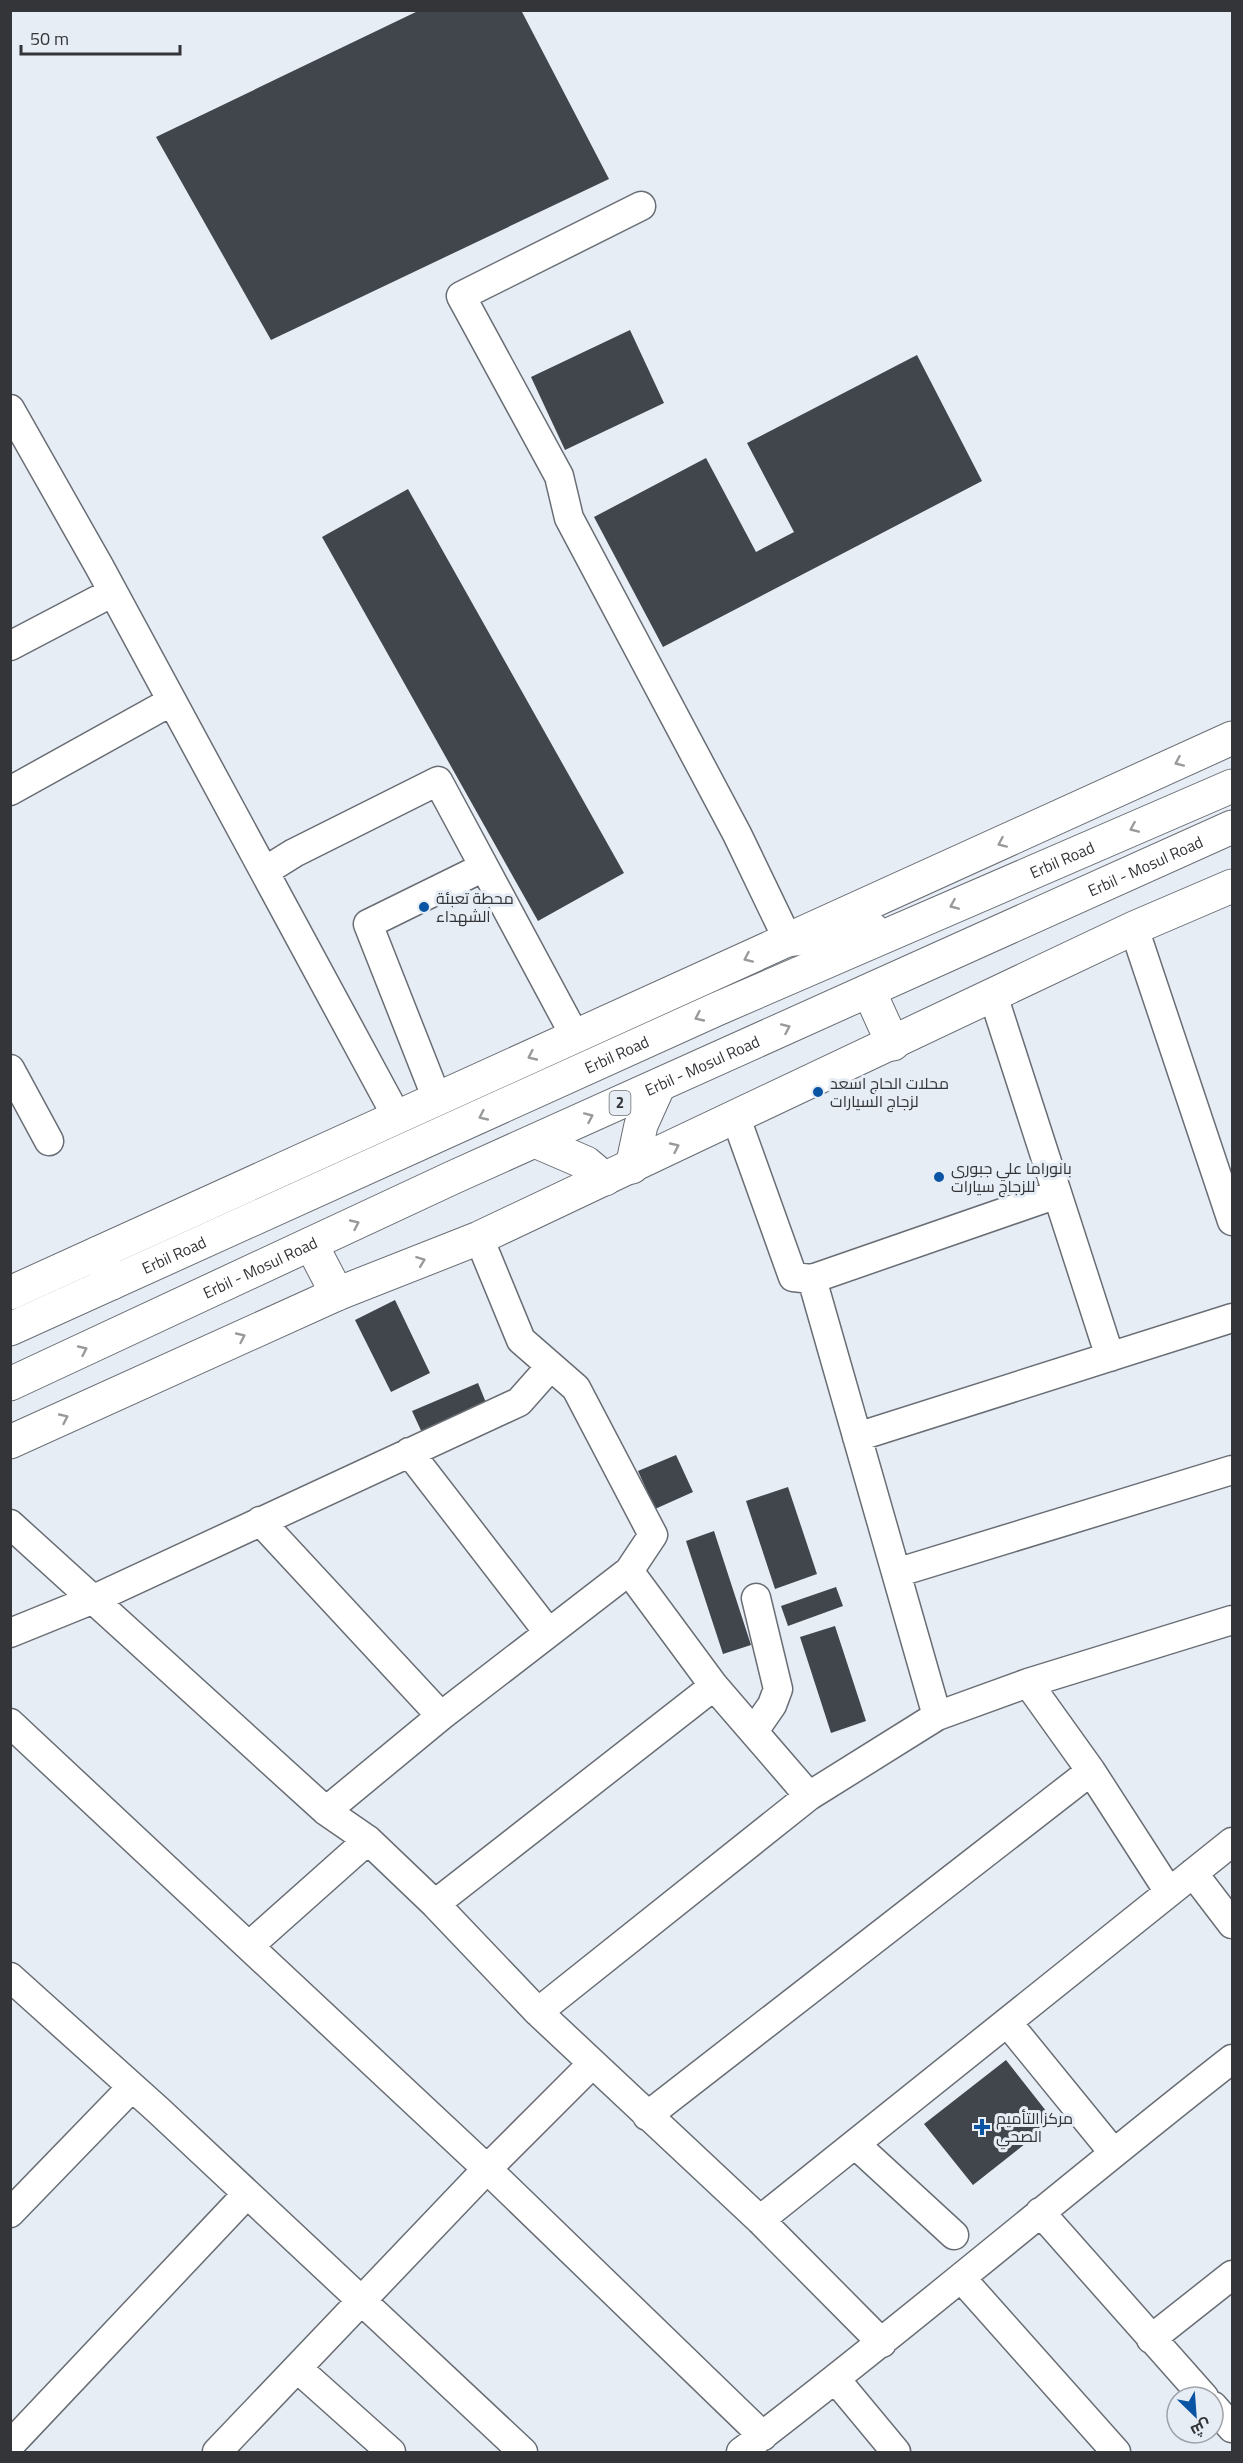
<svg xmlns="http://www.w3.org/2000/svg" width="1243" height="2463" viewBox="0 0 1243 2463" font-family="'Titillium Web',Cairo,sans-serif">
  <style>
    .building { fill: #41464c }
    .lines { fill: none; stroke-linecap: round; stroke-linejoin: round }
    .minor-casing { stroke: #696e75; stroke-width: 31 }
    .major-casing { stroke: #696e75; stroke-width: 35 }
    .highway-casing { stroke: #696e75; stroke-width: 35 }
    .minor { stroke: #fff; stroke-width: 28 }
    .major { stroke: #fff; stroke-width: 33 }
    .highway { stroke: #fff; stroke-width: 33 }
    .oneway { stroke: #999a9c }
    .poi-dot { fill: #0954a3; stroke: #e7edf5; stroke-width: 2 }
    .labels { text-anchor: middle; stroke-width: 6; stroke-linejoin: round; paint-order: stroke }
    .shield { fill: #e7edf5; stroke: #696c71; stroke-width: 1.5 }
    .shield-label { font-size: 15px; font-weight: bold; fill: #333538 }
    .street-label { font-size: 16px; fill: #333538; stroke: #e7edf5 }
    .poi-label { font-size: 16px; fill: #333538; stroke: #e7edf5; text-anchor: start }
  </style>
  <rect width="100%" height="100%" fill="#e7edf5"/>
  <path class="building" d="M 420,10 L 521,10 L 609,179 L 271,340 L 156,137 Z
    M 630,330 L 664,403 L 565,450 L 531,377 Z
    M 917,355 L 982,481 L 663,647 L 594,517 L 706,458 L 756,552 L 794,532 L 747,443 Z
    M 408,489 L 624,873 L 538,921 L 322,537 Z
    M 395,1300 L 430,1373 L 391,1392 L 355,1320 Z
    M 478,1383 L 489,1410 L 424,1437 L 412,1411 Z
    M 676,1455 L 693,1492 L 655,1509 L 638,1471 Z
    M 788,1487 L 817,1574 L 775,1589 L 746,1501 Z
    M 714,1531 L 751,1645 L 723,1654 L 686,1541 Z
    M 836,1587 L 843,1606 L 788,1626 L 781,1606 Z
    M 835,1626 L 866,1721 L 831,1733 L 800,1637 Z
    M 1006,2060 L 1054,2121 L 973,2185 L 924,2124 Z"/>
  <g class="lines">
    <g class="minor-casing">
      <path id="minor" d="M 641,206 L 461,296 L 559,476 L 569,518 L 737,834 L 788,940
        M 10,409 L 99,566 L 397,1117
        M 10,646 L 113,592
        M 10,791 L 172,701
        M 265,871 L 294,853 L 438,781 L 575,1036
        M 1134,928 L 1232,1221
        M 993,995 L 1110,1357
        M 10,1069 L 49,1141
        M 437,1099 L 368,924 L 484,867
        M 479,1238 L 521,1340 L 576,1388 L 653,1535 L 629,1571 L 714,1686 L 809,1796
        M 812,1279 L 1057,1194
        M 857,1437 L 1232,1318
        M 409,1452 L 548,1632
        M 260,1521 L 441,1716
        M 10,1524 L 326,1811 L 368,1840 L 435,1904 L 538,2012 L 760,2220 L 882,2343
        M 896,1573 L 1232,1470
        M 10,1633 L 94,1599 L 519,1402 L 550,1367
        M 1028,1683 L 1091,1771 L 1169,1892
        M 937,1716 L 1028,1683 L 1232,1620
        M 10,1723 L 487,2169 L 763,2436
        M 754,1731 L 772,1705 L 778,1689 L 756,1598
        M 326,1811 L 441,1716 L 629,1571
        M 1193,1873 L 1232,1924
        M 435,1904 L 714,1686
        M 249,1946 L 368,1840
        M 10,1977 L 158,2110 L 523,2452
        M 538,2012 L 809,1796 L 937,1716 L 812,1279 L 793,1277 L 736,1118
        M 1007,2022 L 1113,2152
        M 647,2116 L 1091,1771
        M 855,2144 L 954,2235
        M 1040,2212 L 1204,2397
        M 10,2213 L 132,2087
        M 760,2220 L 1232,1842
        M 961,2278 L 1116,2452
        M 1151,2339 L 1232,2275
        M 297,2368 L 391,2452
        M 837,2381 L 896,2452
        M 1213,2406 L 1232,2428
        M 10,2445 L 247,2194
        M 217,2452 L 487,2169 L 592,2064
        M 741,2452 C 908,2325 1067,2188 1232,2059"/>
    </g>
    <g class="major-casing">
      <path id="major" d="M 10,1293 L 1232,738
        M 10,1442 L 337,1294 L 479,1238 L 1134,928 L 1232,886"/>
    </g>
    <g class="highway-casing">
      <g id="highway">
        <path d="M 788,940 L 872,929"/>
        <path d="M 869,991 L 893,1044"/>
        <path d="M 535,1141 L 586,1163 L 605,1179"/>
        <path d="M 632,1167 L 641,1125 L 659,1085"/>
        <path d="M 311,1244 L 337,1294"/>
        <path d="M 98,1253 L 112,1283"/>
        <path id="s1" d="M 10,1329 L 717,1009 L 1232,786"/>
        <path id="s2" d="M 10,1384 L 454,1177 L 1232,827"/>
      </g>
    </g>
    <use href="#minor" class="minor"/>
    <use href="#major" class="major"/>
    <use href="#highway" class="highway"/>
  </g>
  <defs><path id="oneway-chevron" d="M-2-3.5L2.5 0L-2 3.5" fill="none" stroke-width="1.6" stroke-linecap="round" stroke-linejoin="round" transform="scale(1.5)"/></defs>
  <g class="oneway">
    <use href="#oneway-chevron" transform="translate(1179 762) rotate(156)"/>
    <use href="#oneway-chevron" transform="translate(1134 828) rotate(157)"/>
    <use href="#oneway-chevron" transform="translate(1002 843) rotate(156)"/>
    <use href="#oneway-chevron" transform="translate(954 905) rotate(157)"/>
    <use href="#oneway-chevron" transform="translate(748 958) rotate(156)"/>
    <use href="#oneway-chevron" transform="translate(699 1017) rotate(155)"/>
    <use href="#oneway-chevron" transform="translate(786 1028) rotate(-24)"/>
    <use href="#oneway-chevron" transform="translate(532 1056) rotate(155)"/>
    <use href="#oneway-chevron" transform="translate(483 1116) rotate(155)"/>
    <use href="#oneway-chevron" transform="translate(589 1117) rotate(-24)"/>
    <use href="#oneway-chevron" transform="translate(675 1147) rotate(-25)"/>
    <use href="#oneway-chevron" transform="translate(355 1224) rotate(-25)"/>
    <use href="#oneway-chevron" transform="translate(421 1261) rotate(-21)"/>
    <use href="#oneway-chevron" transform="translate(241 1337) rotate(-25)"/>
    <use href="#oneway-chevron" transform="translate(83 1350) rotate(-25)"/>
    <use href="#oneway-chevron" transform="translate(64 1418) rotate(-25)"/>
  </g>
  <g class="poi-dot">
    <circle cx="424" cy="907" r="6"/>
    <circle cx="818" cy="1092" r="6"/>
    <circle cx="939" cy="1177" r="6"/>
    <path d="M979 2118h6v6h6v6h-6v6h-6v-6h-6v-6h6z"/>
  </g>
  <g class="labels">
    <rect class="shield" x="609.5" y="1091" width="21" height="24" rx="4.5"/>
    <g class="shield-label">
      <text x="620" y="1108">2</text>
    </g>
    <g class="street-label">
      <text dy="6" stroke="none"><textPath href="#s1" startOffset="1152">Erbil Road</textPath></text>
      <text dy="6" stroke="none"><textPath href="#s2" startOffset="1248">Erbil - Mosul Road</textPath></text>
      <text dy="6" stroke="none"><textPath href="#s1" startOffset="666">Erbil Road</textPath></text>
      <text dy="6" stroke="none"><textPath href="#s2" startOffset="762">Erbil - Mosul Road</textPath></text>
      <text dy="6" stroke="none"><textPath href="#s1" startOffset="180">Erbil Road</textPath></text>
      <text dy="6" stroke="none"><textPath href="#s2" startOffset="276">Erbil - Mosul Road</textPath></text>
    </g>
    <g class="poi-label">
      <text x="436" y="904">محطة تعبئة<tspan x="436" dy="18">الشهداء</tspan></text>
      <text x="830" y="1089">محلات الحاج اسعد<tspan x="830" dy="18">لزجاج السيارات</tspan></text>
      <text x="951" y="1174">بانوراما علي جبوري<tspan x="951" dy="18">للزجاج سيارات</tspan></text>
      <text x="996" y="2124">مركز التأميم<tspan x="996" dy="18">الصحي</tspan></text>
    </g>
  </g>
  <rect width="1243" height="2463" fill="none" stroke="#333538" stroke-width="24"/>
  <g transform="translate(1195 2415) rotate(155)"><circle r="28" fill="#e7edf5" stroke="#9fa3a9" stroke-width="1.5"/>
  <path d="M0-4.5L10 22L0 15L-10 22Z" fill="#0954a3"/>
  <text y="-9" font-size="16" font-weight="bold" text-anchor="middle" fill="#333538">ش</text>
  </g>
  <path d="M21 45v9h159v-9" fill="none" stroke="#333538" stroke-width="3"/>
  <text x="30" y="45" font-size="18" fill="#333538" stroke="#e7edf5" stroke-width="4.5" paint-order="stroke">50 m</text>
</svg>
